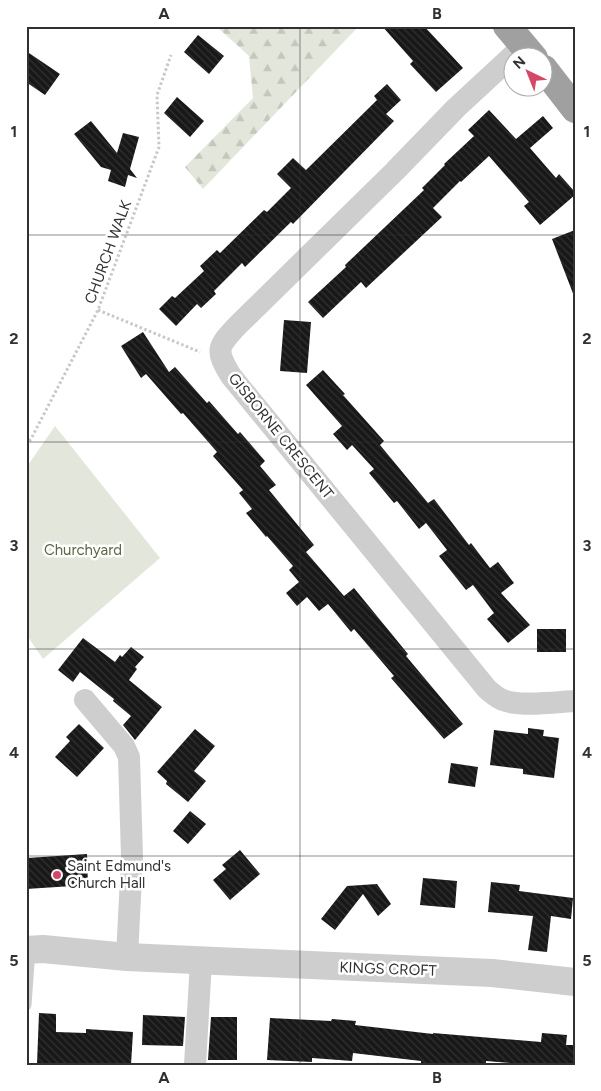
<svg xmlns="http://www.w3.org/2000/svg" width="601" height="1091" viewBox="0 0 601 1091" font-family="Figtree,sans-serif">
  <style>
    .green { fill: #e3e7db }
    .forest { fill: url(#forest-firs) }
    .building { fill: url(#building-back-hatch) }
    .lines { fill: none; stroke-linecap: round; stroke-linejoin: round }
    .path { stroke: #c8c8c8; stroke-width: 3; stroke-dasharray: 2.5 2.5; stroke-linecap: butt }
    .service { stroke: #cecece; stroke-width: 11 }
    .minor { stroke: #cecece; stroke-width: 22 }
    .tertiary { stroke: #cecece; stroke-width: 28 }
    .trunk { stroke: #a0a0a0; stroke-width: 28 }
    .grid { fill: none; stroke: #313131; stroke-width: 1; stroke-opacity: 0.55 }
    .poi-dot { fill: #d34867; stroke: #fff; stroke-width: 2 }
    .labels { text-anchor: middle; stroke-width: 5; stroke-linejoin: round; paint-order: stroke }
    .street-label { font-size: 15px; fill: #313131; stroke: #fff }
    .park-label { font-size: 15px; fill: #5a6943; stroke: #fff }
    .poi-label { font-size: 15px; fill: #313131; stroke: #fff; text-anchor: start }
    .neatline { fill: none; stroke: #313131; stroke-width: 2 }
    .grid-label { font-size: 16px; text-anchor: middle; font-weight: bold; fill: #313131 }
  </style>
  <defs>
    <pattern id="forest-firs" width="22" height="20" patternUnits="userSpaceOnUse" patternTransform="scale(1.25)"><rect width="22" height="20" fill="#e3e7db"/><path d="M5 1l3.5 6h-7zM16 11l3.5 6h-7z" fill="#c3c7bc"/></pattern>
    <pattern id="building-back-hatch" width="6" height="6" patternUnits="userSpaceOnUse" patternTransform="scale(1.25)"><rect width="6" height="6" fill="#181818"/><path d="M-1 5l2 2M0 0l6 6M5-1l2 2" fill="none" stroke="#313131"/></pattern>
  </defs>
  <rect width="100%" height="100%" fill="#fff"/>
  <path class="green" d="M 55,426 L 160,558 L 43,659 L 26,634 L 26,468 Z"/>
  <path class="forest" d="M 216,26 L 359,26 L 203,189 L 185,167 L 253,98 L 249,56 Z"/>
  <path class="building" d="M 382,26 L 424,26 L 463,68 L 436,92 L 410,64 L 413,61 Z
    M 198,35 L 224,56 L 209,74 L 184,52 Z
    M 26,51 L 60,74 L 45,95 L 26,82 Z
    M 387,84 L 401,100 L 386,114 L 394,121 L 293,224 L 291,222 L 245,267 L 242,263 L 214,291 L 216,294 L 201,308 L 197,304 L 176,326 L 159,309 L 172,296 L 175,298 L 204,271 L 200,266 L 217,250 L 220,253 L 264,210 L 267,212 L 291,188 L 277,174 L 293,158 L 306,170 L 377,100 L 374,96 Z
    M 177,97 L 204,121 L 190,137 L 164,113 Z
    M 489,110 L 516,139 L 543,116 L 553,128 L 530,148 L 556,178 L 559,174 L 575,192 L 575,195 L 540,225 L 524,206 L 529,202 L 489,156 L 461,182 L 460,181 L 433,208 L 442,217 L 366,288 L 361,282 L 323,318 L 308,302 L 346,267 L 345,265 L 424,190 L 422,188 L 445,165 L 444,164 L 474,136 L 468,130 Z
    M 91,121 L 117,153 L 123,133 L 139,137 L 130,169 L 137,178 L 128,175 L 125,187 L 108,181 L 111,170 L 101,167 L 74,134 Z
    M 575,230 L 575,295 L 574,296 L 552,239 Z
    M 284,320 L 311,322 L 307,373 L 280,371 Z
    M 143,332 L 169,372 L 175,367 L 207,403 L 209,401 L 238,434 L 240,432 L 265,461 L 260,466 L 276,485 L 269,490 L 314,545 L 306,552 L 344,596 L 354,588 L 408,654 L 406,656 L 463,724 L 444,739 L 391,678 L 394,676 L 354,629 L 351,632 L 328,604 L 319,611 L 307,597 L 297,606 L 286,593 L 299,582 L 289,570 L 293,566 L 267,536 L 266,537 L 246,513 L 252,509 L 239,493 L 243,490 L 213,456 L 217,452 L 183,413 L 181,414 L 146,374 L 141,378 L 121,346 Z
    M 323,370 L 345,394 L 343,395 L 384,441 L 380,445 L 428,503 L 434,499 L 469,545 L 471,543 L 490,568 L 498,562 L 514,583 L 501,593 L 530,625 L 508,643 L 487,619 L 494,613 L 473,585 L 466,590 L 439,556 L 447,550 L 426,523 L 419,529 L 397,501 L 394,503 L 369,473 L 374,469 L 352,445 L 347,450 L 333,434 L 342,426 L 306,385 Z
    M 537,629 L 566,629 L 566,652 L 537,652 Z
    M 83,638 L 115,662 L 120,655 L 122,657 L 131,647 L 144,657 L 135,667 L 137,669 L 129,680 L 162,707 L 135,740 L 123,725 L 131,716 L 113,701 L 114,699 L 80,672 L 73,682 L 58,670 Z
    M 79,724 L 104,748 L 77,777 L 55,757 L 70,741 L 66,737 Z
    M 528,728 L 544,730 L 543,736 L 559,738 L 554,778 L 523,774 L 523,769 L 490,765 L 494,730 L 528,734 Z
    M 195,729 L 215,746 L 194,771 L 206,781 L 188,802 L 166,784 L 167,781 L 157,772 Z
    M 451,763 L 478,767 L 475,787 L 448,783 Z
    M 190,811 L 206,824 L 188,844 L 173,831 Z
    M 240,850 L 260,874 L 230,900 L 213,880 L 226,869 L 222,865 Z
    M 87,854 L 88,885 L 26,889 L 27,858 Z
    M 423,878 L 457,881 L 455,908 L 420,905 Z
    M 491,882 L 520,885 L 519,891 L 573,898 L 571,919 L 551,916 L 547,952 L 528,950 L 533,916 L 488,912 Z
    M 377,884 L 391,904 L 378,916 L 363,894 L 335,930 L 321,919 L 347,886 Z
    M 39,1013 L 56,1014 L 56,1032 L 86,1033 L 86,1029 L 133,1032 L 131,1065 L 37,1064 Z
    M 143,1015 L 185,1017 L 183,1046 L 142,1045 Z
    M 211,1017 L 237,1017 L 237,1060 L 208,1060 Z
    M 270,1018 L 331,1021 L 332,1019 L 356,1021 L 355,1025 L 433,1034 L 433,1033 L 541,1042 L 542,1033 L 567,1035 L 566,1045 L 575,1045 L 575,1065 L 536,1065 L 486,1061 L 486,1065 L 421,1065 L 421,1061 L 353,1053 L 352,1061 L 312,1058 L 312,1062 L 267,1060 Z"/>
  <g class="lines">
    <path class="path" d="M 98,310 L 200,352
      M 26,445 L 31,439 L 98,310 L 159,147 L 157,95 L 171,55"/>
    <path class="service" d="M 26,1005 L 30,949"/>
    <path class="minor" d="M 524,45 L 456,108 L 395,171 L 238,325 C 217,347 215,350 231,376 L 487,689 C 492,693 497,698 503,700 C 519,707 556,702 575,701
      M 85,700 L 124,746 L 129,757 L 132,857 L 127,957
      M 195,1065 L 201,961"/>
    <path class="tertiary" d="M 26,950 L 43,949 L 127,957 L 492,973 L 575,982"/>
    <path class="trunk" d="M 507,26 L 534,58
      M 544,69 L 575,109"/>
  </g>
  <path class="grid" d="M 300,26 L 300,1065M 26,235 L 575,235M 26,442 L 575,442M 26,649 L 575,649M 26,856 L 575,856"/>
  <circle class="poi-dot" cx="57" cy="875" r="5"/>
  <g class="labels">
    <g class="street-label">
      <text transform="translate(108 252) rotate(-70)" y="5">CHURCH WALK</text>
      <text transform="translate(281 436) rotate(51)" y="5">GISBORNE CRESCENT</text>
      <text transform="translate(388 969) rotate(2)" y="5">KINGS CROFT</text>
    </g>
    <g class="park-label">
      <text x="83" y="555">Churchyard</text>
    </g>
    <g class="poi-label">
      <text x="67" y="871">Saint Edmund's<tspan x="67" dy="17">Church Hall</tspan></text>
    </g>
  </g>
  <rect width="601" height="1091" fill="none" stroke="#ffffff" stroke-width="55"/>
  <g transform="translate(528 72) rotate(317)"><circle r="24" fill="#ffffff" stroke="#adadad"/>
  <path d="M0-4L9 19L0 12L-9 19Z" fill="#d34867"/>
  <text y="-8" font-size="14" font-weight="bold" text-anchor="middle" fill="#313131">N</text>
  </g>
  <rect x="28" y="28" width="546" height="1036" class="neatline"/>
  <g class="grid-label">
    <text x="164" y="19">A</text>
    <text x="437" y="19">B</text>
    <text x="14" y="137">1</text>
    <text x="587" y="137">1</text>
    <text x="14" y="344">2</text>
    <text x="587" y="344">2</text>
    <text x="14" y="551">3</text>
    <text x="587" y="551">3</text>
    <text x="14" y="758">4</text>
    <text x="587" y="758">4</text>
    <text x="14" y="966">5</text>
    <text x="587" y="966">5</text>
    <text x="164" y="1083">A</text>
    <text x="437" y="1083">B</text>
  </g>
</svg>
